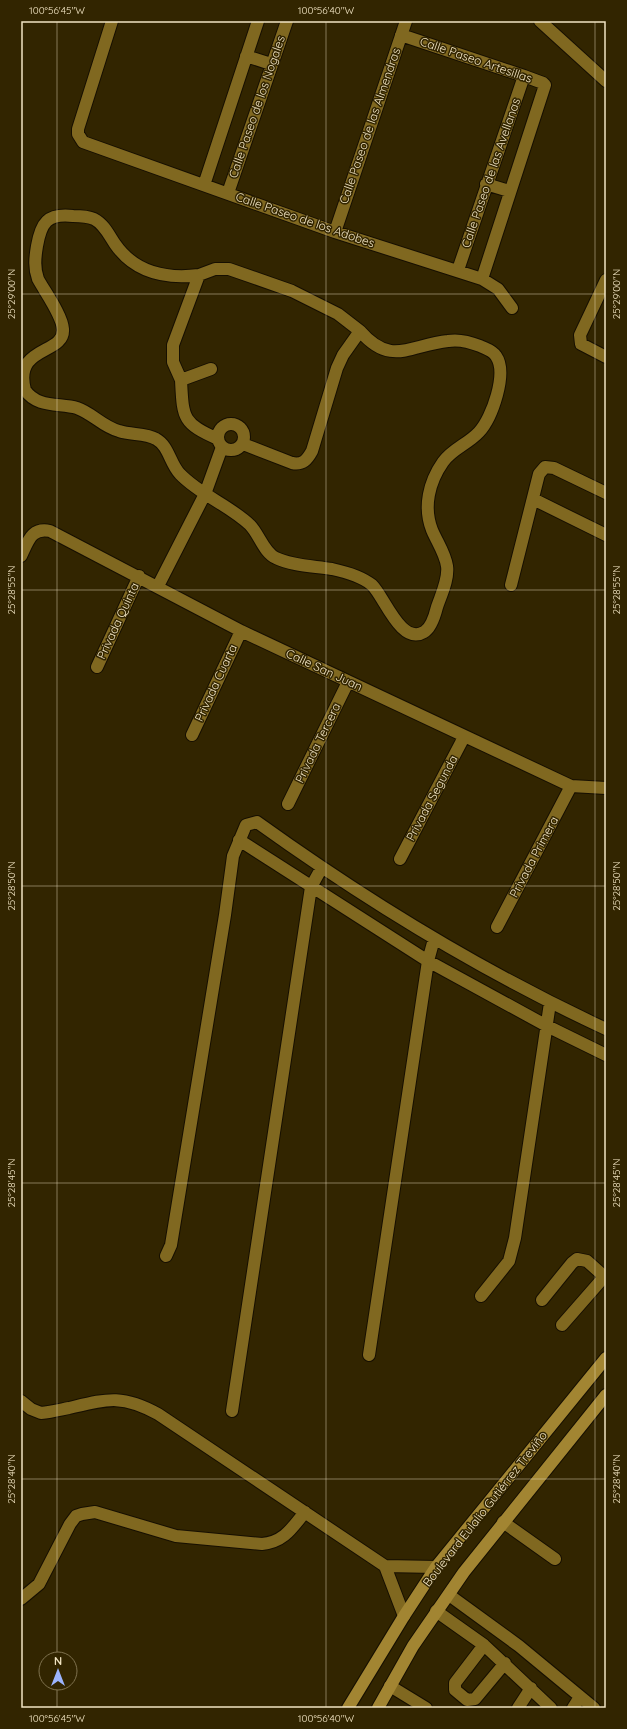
<svg xmlns="http://www.w3.org/2000/svg" width="627" height="1729" viewBox="0 0 627 1729" font-family="Quicksand,sans-serif">
  <style>
    .lines { fill: none; stroke-linecap: round; stroke-linejoin: round }
    .minor-casing { stroke: #160f00; stroke-width: 14 }
    .major-casing { stroke: #160f00; stroke-width: 14 }
    .minor { stroke: #806820; stroke-width: 12 }
    .major { stroke: #a28532; stroke-width: 12 }
    .ticks { fill: none; stroke: #f2e5c3; stroke-width: 1; stroke-opacity: 0.45 }
    .labels { text-anchor: middle; stroke-width: 3; stroke-linejoin: round; paint-order: stroke }
    .street-label { font-size: 12px; fill: #f2e5c3; stroke: #322500 }
    .neatline { fill: none; stroke: #f2e5c3; stroke-width: 1.5 }
    .ticks-label { font-size: 10px; text-anchor: middle; fill: #f2e5c3 }
  </style>
  <rect width="100%" height="100%" fill="#322500"/>
  <g class="lines">
    <g class="minor-casing">
      <path id="minor" d="M 112,21 L 78,129 L 78,134 L 83,142 L 335,232 L 482,279 L 498,289 L 512,308
        M 540,21 L 606,81
        M 401,35 L 524,76 L 543,83 L 545,85 L 482,279
        M 246,56 L 271,64
        M 486,184 L 509,191
        M 204,185 L 258,21
        M 228,193 L 287,21
        M 335,232 L 406,21
        M 458,270 L 524,76
        M 199,275 C 167,279 135,273 115,244 C 109,235 104,224 94,219 C 87,216 79,216 73,216 C 47,213 41,223 37,246 C 35,258 34,268 38,279 C 45,292 62,315 63,329 C 65,355 13,345 25,390 C 37,408 59,403 77,408 C 92,413 103,427 119,431 C 131,435 146,433 156,439 C 169,446 170,464 180,474 C 200,495 229,505 250,525 C 259,534 264,553 276,558 C 293,566 314,566 332,569 C 346,572 361,576 372,585 C 384,596 401,646 424,632 C 431,628 435,615 437,607 C 441,595 449,579 447,566 C 445,553 437,542 432,530 C 423,507 429,482 443,462 C 452,449 468,444 479,432 C 492,418 508,373 496,356 C 492,350 486,349 480,346 C 470,342 459,339 448,341 C 410,345 391,367 360,331
        M 606,280 L 580,335 L 581,344 L 606,357
        M 211,369 L 181,380 C 183,418 182,423 218,439
        M 181,380 L 173,362 L 173,345 L 199,275 L 215,269 L 229,269 L 292,291 L 338,314 L 360,331 L 343,355 L 337,368 L 312,451 C 307,460 303,465 292,463 L 243,444
        M218 437a13 13 0 1 1 26 0a13 13 0 1 1-26 0Z
        M 533,499 L 606,535
        M 21,556 C 28,542 31,527 50,531 L 241,631 L 571,786 L 606,788
        M 511,585 L 539,474 L 545,467 L 554,468 L 606,493
        M 158,586 L 205,494 L 222,447
        M 97,667 L 139,576
        M 192,735 L 241,631
        M 288,804 L 348,682
        M 239,840 L 428,961 L 547,1026 L 606,1055
        M 400,859 L 464,737
        M 497,927 L 571,786
        M 166,1256 L 171,1245 L 225,915 L 233,856 L 246,825 L 257,822 C 367,901 483,972 606,1029
        M 481,1296 L 509,1261 L 515,1238 L 550,1003
        M 542,1300 L 572,1263 L 577,1259 L 587,1261 L 606,1278
        M 562,1325 L 604,1277
        M 369,1355 L 428,961 L 434,939
        M 21,1401 L 31,1409 L 41,1413 C 51,1412 59,1410 69,1408 C 107,1399 122,1394 158,1414 L 385,1566 L 436,1567
        M 232,1411 L 311,887 L 321,869
        M 503,1522 L 555,1559
        M 385,1566 L 404,1616
        M 449,1595 L 519,1646 L 594,1708
        M 21,1599 L 39,1584 L 70,1524 L 76,1516 L 82,1514 L 95,1512 L 176,1536 L 262,1544 C 284,1542 292,1528 305,1512
        M 436,1611 L 484,1645 L 551,1708
        M 484,1645 L 455,1683 L 455,1690 L 467,1700 L 475,1699 L 505,1663
        M 390,1686 L 426,1708
        M 518,1708 L 531,1688
        M 573,1708 L 580,1697"/>
    </g>
    <g class="major-casing">
      <path id="major" d="M 348,1708 L 404,1616 L 436,1567 L 606,1358
        M 378,1708 L 413,1646 L 464,1572 L 606,1395"/>
    </g>
    <use href="#minor" class="minor"/>
    <use href="#major" class="major"/>
  </g>
  <path class="ticks" d="M 57,21 L 57,1659M 326,21 L 326,1708M 595,21 L 595,1708M 21,294 L 606,294M 21,590 L 606,590M 21,886 L 606,886M 21,1183 L 606,1183M 21,1479 L 606,1479M 57,1683 L 57,1708"/>
  <g class="labels">
    <g class="street-label">
      <text transform="translate(476 60) rotate(19)" y="4">Calle Paseo Artesillas</text>
      <text transform="translate(257 107) rotate(-71)" y="4">Calle Paseo de los Nogales</text>
      <text transform="translate(370 126) rotate(-71)" y="4">Calle Paseo de las Almendras</text>
      <text transform="translate(491 173) rotate(-71)" y="4">Calle Paseo de las Avellanas</text>
      <text transform="translate(305 220) rotate(19)" y="4">Calle Paseo de los Adobes</text>
      <text transform="translate(118 621) rotate(-65)" y="4">Privada Quinta</text>
      <text transform="translate(324 670) rotate(25)" y="4">Calle San Juan</text>
      <text transform="translate(216 683) rotate(-65)" y="4">Privada Cuarta</text>
      <text transform="translate(318 743) rotate(-64)" y="4">Privada Tercera</text>
      <text transform="translate(432 798) rotate(-62)" y="4">Privada Segunda</text>
      <text transform="translate(534 857) rotate(-62)" y="4">Privada Primera</text>
      <text transform="translate(485 1509) rotate(-52)" y="4">Boulevard Eulalio Gutiérrez Treviño</text>
    </g>
  </g>
  <rect width="627" height="1729" fill="none" stroke="#322500" stroke-width="44"/>
  <g transform="translate(58 1671)"><circle r="19" fill="#322500" stroke="#7f724e"/>
  <path d="M0-3L7 15L0 10L-7 15Z" fill="#9cb4fd"/>
  <text y="-6" font-size="11" font-weight="bold" text-anchor="middle" fill="#f2e5c3">N</text>
  </g>
  <rect x="22" y="22" width="583" height="1685" class="neatline"/>
  <g class="ticks-label">
    <text x="57" y="14">100°56'45"W</text>
    <text x="326" y="14">100°56'40"W</text>
    <text transform="translate(11 294) rotate(-90)" y="4">25°29'00"N</text>
    <text transform="translate(616 294) rotate(-90)" y="4">25°29'00"N</text>
    <text transform="translate(11 590) rotate(-90)" y="4">25°28'55"N</text>
    <text transform="translate(616 590) rotate(-90)" y="4">25°28'55"N</text>
    <text transform="translate(11 886) rotate(-90)" y="4">25°28'50"N</text>
    <text transform="translate(616 886) rotate(-90)" y="4">25°28'50"N</text>
    <text transform="translate(11 1183) rotate(-90)" y="4">25°28'45"N</text>
    <text transform="translate(616 1183) rotate(-90)" y="4">25°28'45"N</text>
    <text transform="translate(11 1479) rotate(-90)" y="4">25°28'40"N</text>
    <text transform="translate(616 1479) rotate(-90)" y="4">25°28'40"N</text>
    <text x="57" y="1722">100°56'45"W</text>
    <text x="326" y="1722">100°56'40"W</text>
  </g>
</svg>
